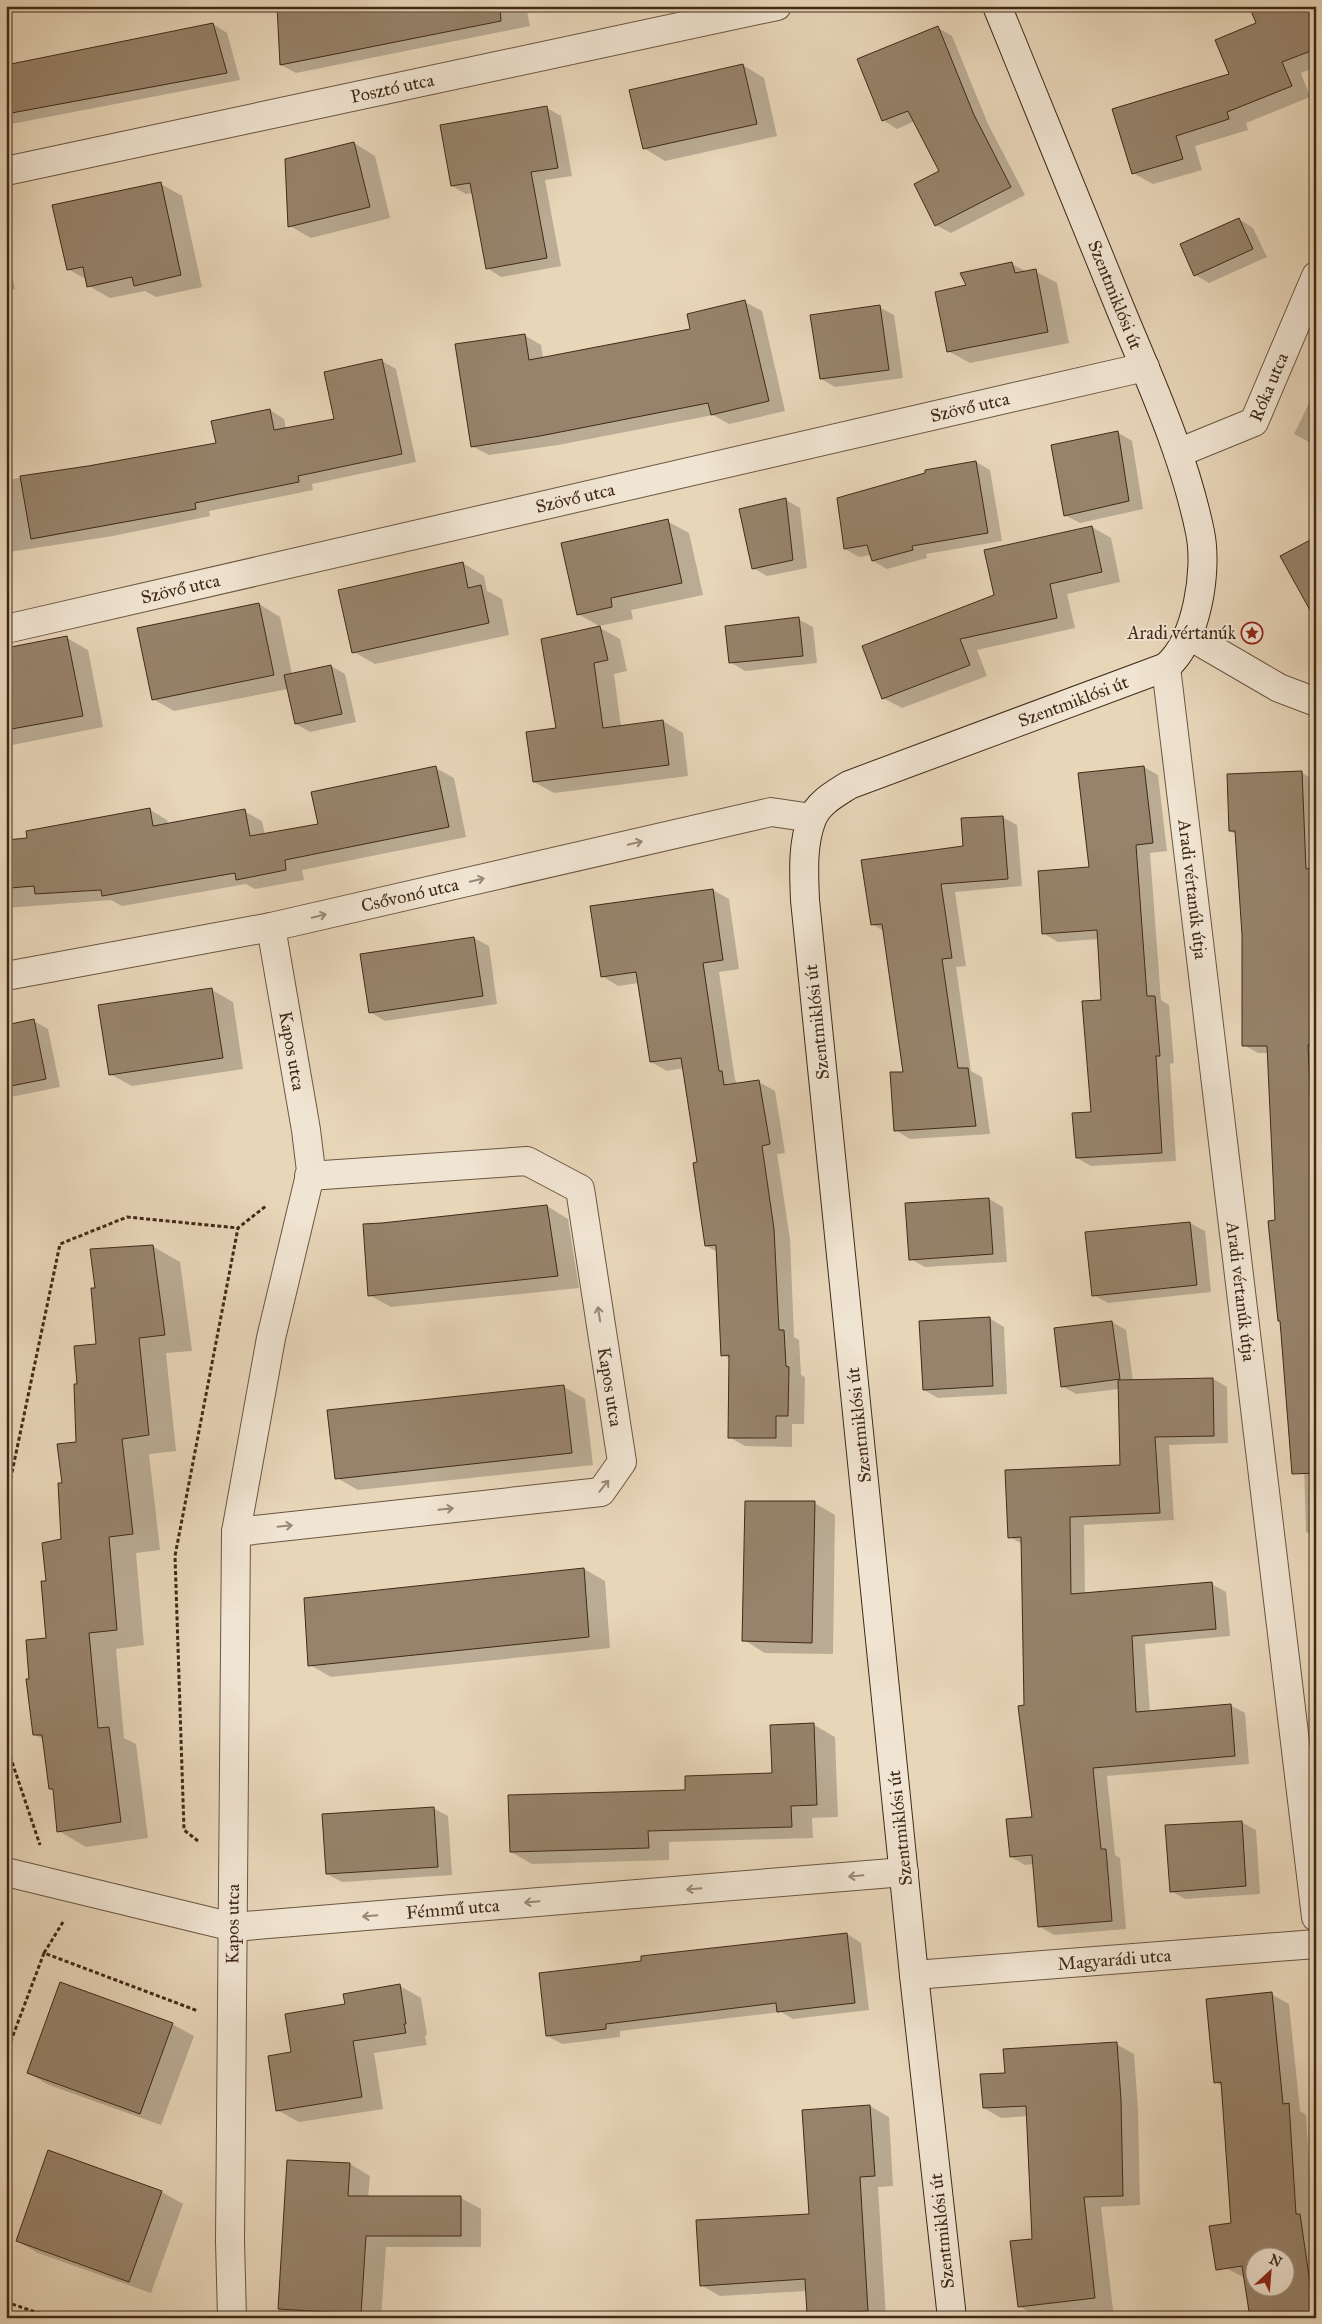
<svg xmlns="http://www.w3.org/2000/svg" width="1322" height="2324" viewBox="0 0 1322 2324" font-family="'IM FELL Great Primer',serif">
	<rect width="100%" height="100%" fill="#e8d6b9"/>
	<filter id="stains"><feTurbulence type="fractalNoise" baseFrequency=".004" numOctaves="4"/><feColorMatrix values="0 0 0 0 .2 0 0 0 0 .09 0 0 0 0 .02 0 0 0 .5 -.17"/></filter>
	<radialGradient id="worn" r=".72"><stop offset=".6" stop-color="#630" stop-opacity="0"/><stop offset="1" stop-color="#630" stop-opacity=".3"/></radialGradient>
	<g fill="#0003" fill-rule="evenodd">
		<path d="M293 6H526L530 26 296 73 281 65Z"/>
		<path d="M1316 6V67L1301 73 1310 97 1246 123 1248 130 1195 146 1202 170 1153 184 1133 173 1231 75 1258 24Z"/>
		<path d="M213 24 227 33 240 80 6 125V66Z"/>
		<path d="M938 28 952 36 988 124 1025 195 951 233 936 225 941 172 915 121 897 129 883 120Z"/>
		<path d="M743 65 764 78 777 136 665 161 644 148Z"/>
		<path d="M547 108 561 116 572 176 545 180 561 266 501 277 487 268 473 193 466 194 452 186Z"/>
		<path d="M354 143 375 156 390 218 311 238 290 226Z"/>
		<path d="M161 184 182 196 202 287 156 297 145 291 110 298 89 286 87 280 68 269Z"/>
		<path d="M1239 219 1253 228 1267 257 1209 283 1195 275Z"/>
		<path d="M6 244 15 289 6 291Z"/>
		<path d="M1012 264 1027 272 1035 271 1057 283 1069 343 970 363 948 351 968 286Z"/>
		<path d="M745 302 762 311 785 411 729 424 713 415 558 445 489 455 472 446 524 335 541 345 543 358 692 330Z"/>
		<path d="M879 307 894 315 903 378 835 387 821 379Z"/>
		<path d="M382 361 396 369 416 462 312 484 313 490 209 511 210 516 113 536 9 552 11 558 6 559V480L88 467 217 444 270 410 284 419 286 429 335 420Z"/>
		<path d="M1316 389V446L1294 434Z"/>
		<path d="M1117 432 1132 441 1143 509 1080 523 1065 515Z"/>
		<path d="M976 462 990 470 1002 541 926 554 927 558 887 569 873 561 871 555 859 557 845 549Z"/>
		<path d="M786 500 800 508 807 568 767 576 753 568Z"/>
		<path d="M667 521 689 533 703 595 631 610 633 619 599 626 578 614Z"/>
		<path d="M1092 527 1111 538 1120 582 1067 594 1075 628 977 650 987 676 902 708 883 698 996 596Z"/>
		<path d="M463 563 484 576 487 591 502 599 509 635 375 664 354 652Z"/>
		<path d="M259 604 280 617 292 674 331 666 345 674 356 722 310 732 296 724 288 689 174 711 153 699Z"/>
		<path d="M798 619 813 627 817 663 745 671 730 662Z"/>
		<path d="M600 628 620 639 627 671 614 674 621 727 663 721 683 733 688 776 554 793 534 782Z"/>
		<path d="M67 638 88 650 103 727 7 746 6 670Z"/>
		<path d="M1144 767 1158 775 1167 851 1150 853 1161 1000 1169 1005 1174 1063 1170 1064 1176 1161 1091 1166 1077 1158 1092 1113 1103 1001 1098 939 1058 942 1043 933 1091 868Z"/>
		<path d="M436 768 454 778 466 837 302 870 304 880 255 889 246 884 122 906 111 900 6 908V841L28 839 149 809 167 820 168 824 244 811 262 821 265 835 319 825Z"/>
		<path d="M1302 773 1316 781V1537L1306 1532 1303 1428 1281 1322 1279 1321 1268 1053H1258L1244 1045 1243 935 1237 835 1230 831Z"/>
		<path d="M1002 817 1017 825 1022 886 955 892 966 966 956 967 971 1071 982 1077 990 1134 910 1139 895 1130 904 1073 885 932 872 924Z"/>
		<path d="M713 890 729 899 739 969 719 972 735 1080 738 1084 759 1082 775 1091 785 1153 777 1154 790 1239 794 1337 799 1340 801 1375 805 1377 804 1424H792V1447L745 1446 729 1437 730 1359 723 1355 718 1252 706 1246 699 1163 684 1068 667 1071 651 1062 639 983 618 986 602 976Z"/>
		<path d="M474 938 489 946 497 1004 385 1021 370 1012 362 955Z"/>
		<path d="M212 990 233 1002 243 1069 132 1086 110 1074Z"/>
		<path d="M34 1021 48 1029 60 1087 6 1098V1027Z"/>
		<path d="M989 1199 1003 1207 1007 1262 925 1267 911 1259Z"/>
		<path d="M547 1206 568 1219 579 1288 391 1307 369 1295 382 1225Z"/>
		<path d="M1190 1223 1205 1231 1211 1292 1108 1303 1093 1295 1087 1233Z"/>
		<path d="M152 1246 180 1262 192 1351 166 1353 176 1451 149 1454 160 1550 136 1553 144 1645 116 1649 124 1738 136 1744 148 1838 86 1847 59 1831 54 1791 50 1789 44 1740 34 1734 30 1680 47 1639V1582L62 1540 63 1484 77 1443 78 1385 98 1345 96 1289Z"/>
		<path d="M989 1318 1004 1327 1007 1394 938 1398 924 1390Z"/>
		<path d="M1112 1322 1126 1330 1133 1381 1213 1379 1227 1387 1228 1443 1169 1445 1174 1520 1084 1525 1085 1594 1212 1584 1226 1592 1230 1636 1145 1644 1150 1712 1230 1705 1245 1713 1249 1764 1107 1776 1115 1855 1120 1858 1126 1929 1054 1935 1039 1926 1034 1864 1025 1865 1011 1857 1033 1818 1025 1706 1022 1544 1010 1537 1121 1466 1119 1389 1076 1394 1062 1386Z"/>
		<path d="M564 1387 585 1399 593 1465 358 1490 337 1478 328 1411Z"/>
		<path d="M814 1503 835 1515 833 1654 765 1653 744 1640Z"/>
		<path d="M584 1569 605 1581 610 1648 331 1677 310 1665Z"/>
		<path d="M1312 1591H1316V1610Z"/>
		<path d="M814 1725 835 1737 838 1817 812 1818 813 1838 669 1842V1860L532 1864 511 1852 687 1791 773 1774Z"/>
		<path d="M433 1808 448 1816 452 1875 342 1882 327 1874Z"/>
		<path d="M1241 1822 1256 1830 1260 1894 1185 1899 1171 1891Z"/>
		<path d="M847 1934 861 1943 869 2010 793 2019 781 2012 620 2031V2037L562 2044 547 2036 643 1962Z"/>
		<path d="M400 1986 421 1998 427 2035 425 2036 427 2045 374 2053 383 2109 299 2122 277 2110 293 2053 346 2005Z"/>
		<path d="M1271 1994 1289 2004 1300 2111 1306 2115 1313 2223 1316 2224V2318H1251L1245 2278 1226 2268 1232 2224 1222 2086 1215 2082ZM1254 2256H1284V2286H1254Z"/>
		<path d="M172 2024 194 2036 161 2125 49 2085 28 2073Z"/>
		<path d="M1116 2044 1134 2054 1138 2110 1140 2205 1101 2207 1114 2318 1037 2317 1019 2306 1033 2240 1028 2116 1001 2118 984 2108 1006 2074Z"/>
		<path d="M870 2106 889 2117 893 2186 878 2187 886 2318H808L807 2291 720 2296 701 2285 811 2215Z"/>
		<path d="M288 2161 350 2164 370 2176 368 2198H461L481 2209V2247H386L381 2318H278Z"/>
		<path d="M162 2192 183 2204 151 2293 38 2253 17 2241Z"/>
	</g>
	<g fill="#97836b" stroke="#402a17" fill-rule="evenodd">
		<path d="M277 6H500L501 21 280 65Z"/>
		<path d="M1249 6H1316V49L1282 62 1292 86 1227 112 1229 119 1176 136 1183 159 1132 174 1112 109 1229 74 1215 40 1256 23Z"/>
		<path d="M213 23 227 73 6 114V65Z"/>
		<path d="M938 26 974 115 1011 187 935 226 914 184 939 171 908 111 882 121 857 59Z"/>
		<path d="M743 64 757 124 643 149 629 90Z"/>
		<path d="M547 106 558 168 531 172 547 258 486 269 470 183 451 186 440 125Z"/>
		<path d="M354 142 370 207 288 227 285 159Z"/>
		<path d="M161 182 181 275 134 286 132 277 87 287 83 267 67 270 52 205Z"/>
		<path d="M1239 218 1253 249 1194 276 1180 244Z"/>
		<path d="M1012 262 1015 273 1036 269 1048 332 947 352 935 292 966 285 960 273Z"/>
		<path d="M745 300 769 401 711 415 708 403 540 436 471 447 455 344 525 334 529 360 690 329 687 314Z"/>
		<path d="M880 305 889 370 820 379 810 315Z"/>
		<path d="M382 359 402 454 298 476 299 482 195 503 196 509 31 539 20 476 88 466 216 443 211 421 270 409 274 430 334 419 324 372Z"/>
		<path d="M1118 431 1129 501 1064 516 1051 445Z"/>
		<path d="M976 461 988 533 912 546 913 550 872 561 867 545 844 549 837 498 925 473V470Z"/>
		<path d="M786 498 793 560 752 569 739 509Z"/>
		<path d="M668 519 682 583 611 598 612 607 577 615 561 543Z"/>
		<path d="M1092 526 1102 572 1050 584 1057 618 960 639 970 665 882 699 862 646 994 595 984 550Z"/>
		<path d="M1316 537V621L1280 556Z"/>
		<path d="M463 562 468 588 481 585 489 623 352 653 338 590Z"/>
		<path d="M259 603 274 675 152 700 137 628Z"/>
		<path d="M799 617 803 656 729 663 725 626Z"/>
		<path d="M600 626 608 660 594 663 603 728 663 720 669 765 533 782 526 732 556 728 541 639Z"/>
		<path d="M67 636 83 716 6 730V648Z"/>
		<path d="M331 665 342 714 295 724 284 675Z"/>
		<path d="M436 766 449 827 285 860 286 870 236 880 235 873 102 896 101 890 35 894 34 886 10 888 6 840 27 838 26 831 150 808 153 826 245 809 250 836 318 824 311 792Z"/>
		<path d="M1144 766 1153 843 1136 845 1147 996H1155L1160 1056H1156L1162 1153 1076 1158 1072 1113 1091 1112 1082 1001 1101 1000 1097 930 1042 934 1038 871 1089 867 1078 773Z"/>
		<path d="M1302 771 1306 869 1316 868V1045H1308L1316 1217V1473L1292 1474 1280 1321H1278L1268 1221 1275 1220 1267 1046H1242V935L1235 831H1229L1227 774Z"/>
		<path d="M1003 816 1008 879 941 884 952 958 942 959 958 1068H968L976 1126 894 1131 890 1072H903L882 924 871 925 861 860 963 846 961 818Z"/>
		<path d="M713 889 723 960 703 963 719 1071H722L724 1085 759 1080 770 1144 762 1146 774 1229 779 1330H784L786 1366 789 1367 788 1416H776V1438H728L729 1355 721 1356 716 1245 705 1246 693 1163 697 1162 681 1058 650 1062 636 972 601 977 590 906Z"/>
		<path d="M474 937 483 996 369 1013 360 954Z"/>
		<path d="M212 988 223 1058 109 1075 98 1005Z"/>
		<path d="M34 1019 46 1079 6 1087V1025Z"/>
		<path d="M989 1198 993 1254 909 1260 905 1203Z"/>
		<path d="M547 1205 558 1276 368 1296 363 1224 382 1223Z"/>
		<path d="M1190 1222 1197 1285 1092 1296 1085 1232Z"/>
		<path d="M153 1245 165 1335 139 1338 149 1435 122 1439 133 1534 109 1537 117 1630 89 1633 98 1728 109 1727 121 1822 57 1832 53 1789H49L42 1735H33L26 1679H29L26 1640 46 1638 41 1581H46L42 1543 61 1539 58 1483H62L57 1444 76 1442 74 1384H77L74 1346 96 1344 91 1288H95L90 1249Z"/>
		<path d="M990 1317 993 1386 923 1390 919 1321Z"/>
		<path d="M1112 1321 1120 1379 1061 1387 1054 1328Z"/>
		<path d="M1213 1378 1214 1436 1155 1437 1160 1513 1070 1517 1071 1594 1212 1582 1216 1629 1132 1636 1136 1712 1231 1704 1235 1756 1093 1768 1101 1849H1106L1112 1921 1038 1927 1032 1855 1010 1857 1006 1819 1032 1817 1018 1706 1024 1705 1021 1537 1008 1538 1005 1470 1120 1465 1118 1380Z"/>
		<path d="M564 1385 572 1453 335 1479 327 1410Z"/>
		<path d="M745 1501H815L812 1643 742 1641Z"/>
		<path d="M584 1568 589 1637 308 1666 304 1598Z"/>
		<path d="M814 1723 817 1805 791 1806 792 1827 648 1831 649 1848 510 1852 508 1795 685 1790V1776L772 1773 770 1725Z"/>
		<path d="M434 1807 438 1867 326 1874 322 1814Z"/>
		<path d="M1242 1821 1246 1886 1170 1892 1165 1825Z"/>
		<path d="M847 1933 855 2003 777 2012 776 2003 606 2024V2029L546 2036 539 1973 641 1961V1956Z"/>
		<path d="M60 1982 173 2023 140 2114 27 2073Z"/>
		<path d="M400 1984 406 2024H404L406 2033 353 2041 362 2097 276 2111 268 2056 291 2052 285 2014 345 2004 343 1994Z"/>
		<path d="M1272 1992 1283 2104 1289 2103 1296 2214H1300L1315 2318H1250L1242 2266 1216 2270 1209 2226 1231 2223 1221 2082 1214 2083 1206 1999ZM1254 2256H1284V2286H1254Z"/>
		<path d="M1117 2042 1121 2100 1123 2196 1084 2197 1095 2298 1018 2307 1010 2241 1032 2239 1026 2106 983 2108 980 2074 1005 2073 1003 2049Z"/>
		<path d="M870 2105 875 2176 860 2177 868 2311 807 2314 805 2279 700 2286 696 2220 809 2214 802 2110Z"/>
		<path d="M48 2150 162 2191 129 2282 16 2241Z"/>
		<path d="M287 2160 350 2163 348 2196H461V2236H366L361 2314 278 2309Z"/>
	</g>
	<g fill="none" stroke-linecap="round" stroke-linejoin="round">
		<g stroke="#6a5540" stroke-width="30">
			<g id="street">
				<path id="s1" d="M6 171 777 6"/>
				<path id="s2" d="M1178 453 1254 422 1316 276"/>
				<path id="s3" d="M6 629 1145 367"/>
				<path d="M1188 635 1279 688 1316 702"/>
				<path id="s4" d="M1166 667 1316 1917"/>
				<path id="s5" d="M6 976 271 927 771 812 812 818"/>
				<path d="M236 1532 601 1492 622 1462 580 1189 527 1161 309 1176"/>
				<path id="s6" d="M6 1872 233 1927 904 1872"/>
				<path id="s7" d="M914 1975 1316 1944"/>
				<path id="s8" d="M232 2318 230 2241 236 1532 271 1338 311 1171 306 1130 271 927"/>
			</g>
		</g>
		<g stroke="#402a17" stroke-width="30">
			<g id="secondary">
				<path id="s9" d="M952 2318 914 1975 805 900C804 874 802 844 812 819 818 803 835 794 849 785L1166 667C1197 641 1208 570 1200 532 1184 454 1150 381 1120 308 1079 207 1038 107 997 6"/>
			</g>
		</g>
		<g stroke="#402a17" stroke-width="3" stroke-dasharray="4 2.5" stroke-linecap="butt">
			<path d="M6 1537 7 1496 60 1244 127 1217 238 1228"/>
			<path d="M6 1744 40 1845"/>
			<path d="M198 1841 184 1830 175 1556 238 1228 266 1206"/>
			<path d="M44 1953 63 1922"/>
			<path d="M6 2054 44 1953 198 2011"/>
			<path d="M6 2302 53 2318"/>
		</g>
		<use href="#street" stroke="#f0e4d2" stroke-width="28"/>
		<use href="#secondary" stroke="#f0e4d2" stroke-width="28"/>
	</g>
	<defs><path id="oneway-shaft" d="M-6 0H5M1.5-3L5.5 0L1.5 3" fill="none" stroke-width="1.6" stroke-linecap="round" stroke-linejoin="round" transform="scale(1.25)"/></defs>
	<g stroke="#988774">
		<use href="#oneway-shaft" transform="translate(635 843) rotate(-13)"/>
		<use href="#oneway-shaft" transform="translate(477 880) rotate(-13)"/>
		<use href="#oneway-shaft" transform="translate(319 916) rotate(-13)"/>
		<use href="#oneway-shaft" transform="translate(599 1314) rotate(-99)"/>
		<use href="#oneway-shaft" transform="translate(604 1486) rotate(-51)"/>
		<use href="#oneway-shaft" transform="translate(446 1509) rotate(-6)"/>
		<use href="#oneway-shaft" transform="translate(285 1526) rotate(-6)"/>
		<use href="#oneway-shaft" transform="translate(856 1876) rotate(175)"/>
		<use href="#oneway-shaft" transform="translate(694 1889) rotate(175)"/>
		<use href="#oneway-shaft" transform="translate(532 1902) rotate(175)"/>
		<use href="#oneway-shaft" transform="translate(370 1916) rotate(175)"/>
	</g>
	<defs>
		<g id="sight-ring" transform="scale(1.125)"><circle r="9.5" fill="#f0e4d2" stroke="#8f2418" stroke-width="1.5"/><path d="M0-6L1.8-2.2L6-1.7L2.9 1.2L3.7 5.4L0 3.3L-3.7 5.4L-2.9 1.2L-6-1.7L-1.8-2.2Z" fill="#8f2418"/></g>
	</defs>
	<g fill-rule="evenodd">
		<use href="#sight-ring" x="1252" y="633"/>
	</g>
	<g text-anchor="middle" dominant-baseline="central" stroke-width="4" stroke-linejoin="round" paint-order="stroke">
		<g font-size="18" fill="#402a17" stroke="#f0e4d2">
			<text stroke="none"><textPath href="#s1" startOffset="395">Posztó utca</textPath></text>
			<text transform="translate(1115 295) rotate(68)">Szentmiklósi út</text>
			<text stroke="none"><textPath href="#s2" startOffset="120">Róka utca</textPath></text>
			<text stroke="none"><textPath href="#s3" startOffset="989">Szövő utca</textPath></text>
			<text stroke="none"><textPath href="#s3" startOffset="584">Szövő utca</textPath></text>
			<text stroke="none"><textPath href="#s3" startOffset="179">Szövő utca</textPath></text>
			<text stroke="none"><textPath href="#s9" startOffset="1798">Szentmiklósi út</textPath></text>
			<text stroke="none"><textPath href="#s4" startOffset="224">Aradi vértanúk útja</textPath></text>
			<text stroke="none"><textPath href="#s5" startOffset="412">Csővonó utca</textPath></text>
			<text transform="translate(817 1022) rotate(-96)">Szentmiklósi út</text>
			<text transform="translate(292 1051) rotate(80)">Kapos utca</text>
			<text stroke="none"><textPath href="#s4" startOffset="629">Aradi vértanúk útja</textPath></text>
			<text transform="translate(610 1387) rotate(81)">Kapos utca</text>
			<text transform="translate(859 1425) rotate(-96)">Szentmiklósi út</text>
			<text transform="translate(900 1828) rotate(-96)">Szentmiklósi út</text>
			<text stroke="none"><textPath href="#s6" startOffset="454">Fémmű utca</textPath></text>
			<text stroke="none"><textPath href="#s8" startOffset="394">Kapos utca</textPath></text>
			<text stroke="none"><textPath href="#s7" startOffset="201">Magyarádi utca</textPath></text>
			<text transform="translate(942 2231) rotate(-96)">Szentmiklósi út</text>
		</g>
		<g font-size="18" fill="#402a17" stroke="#f0e4d2" text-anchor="end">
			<text x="1236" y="633">Aradi vértanúk</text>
		</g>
	</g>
	<rect width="1322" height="2324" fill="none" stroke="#e8d6b9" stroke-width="25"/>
	<rect x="8" y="8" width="1307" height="2309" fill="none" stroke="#402a17" stroke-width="2.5"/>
	<rect x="12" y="12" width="1297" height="2299" fill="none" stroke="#402a17"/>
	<g transform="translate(1270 2272) rotate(26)"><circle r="24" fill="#f0e4d2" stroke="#aa9a87"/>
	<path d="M0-4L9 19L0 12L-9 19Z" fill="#8f2418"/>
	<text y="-8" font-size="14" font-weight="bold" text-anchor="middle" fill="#402a17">N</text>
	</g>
	<rect width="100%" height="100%" filter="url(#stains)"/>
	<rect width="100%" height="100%" fill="url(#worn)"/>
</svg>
